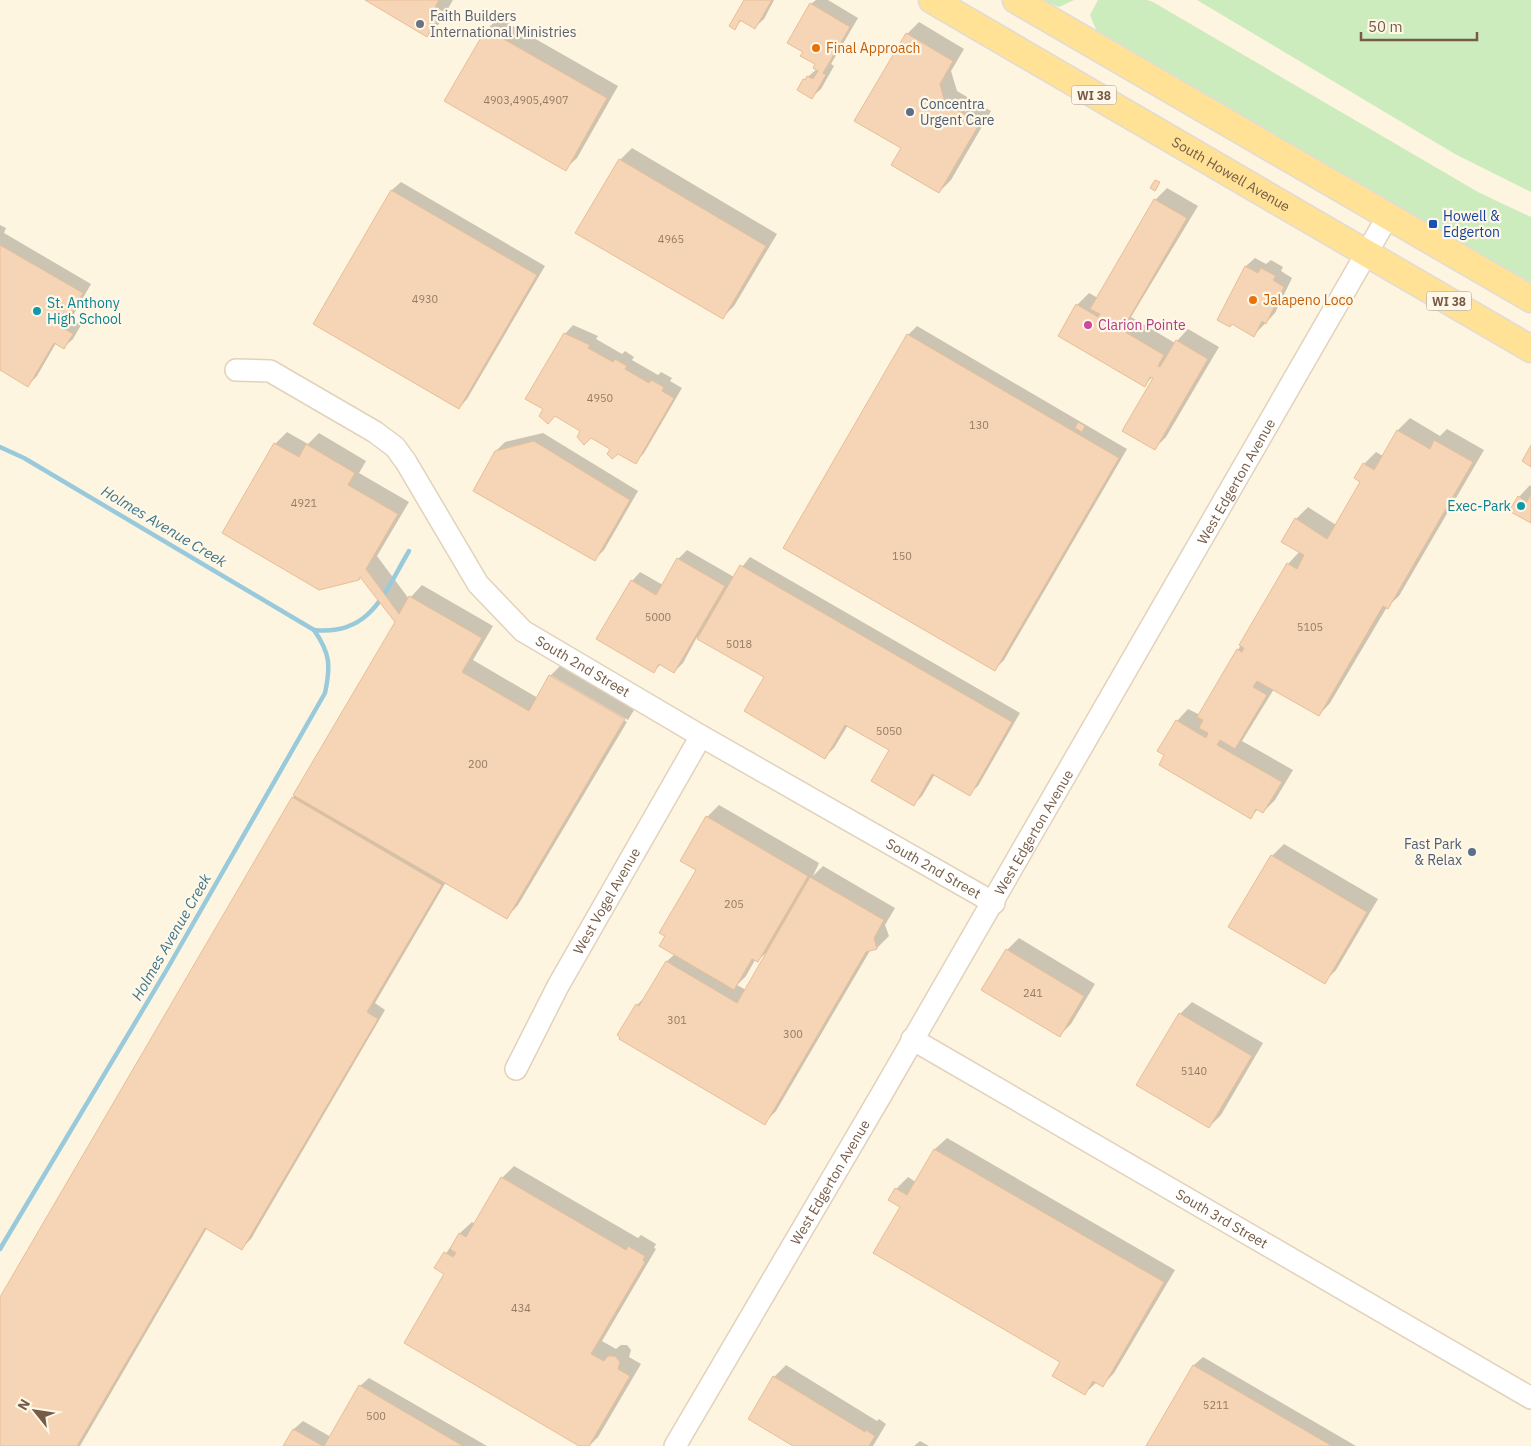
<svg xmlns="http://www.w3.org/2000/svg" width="1531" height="1446" viewBox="0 0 1531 1446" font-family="'IBM Plex Sans',sans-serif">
	<rect width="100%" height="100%" fill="#fef5e0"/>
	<g fill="#ccecbe">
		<path d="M1041 0H1074L1059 7Z"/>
		<path d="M1098 0H1147L1153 2 1478 192 1531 217V284L1097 32 1090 15Z"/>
		<path d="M1197 0H1531V192L1455 154Z"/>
	</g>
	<g fill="#0003" fill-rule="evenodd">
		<path d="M367 0H453L439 24 427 35Z"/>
		<path d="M745 0H774L764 19 755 27 742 20 734 28Z"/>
		<path d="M816 0H828L858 18 831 64 834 66 821 89 812 97 804 80 817 69 816 64 804 52 811 4Z"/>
		<path d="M499 18 618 86 577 158 565 169 446 101 487 29Z"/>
		<path d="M919 22 964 49 951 71 957 91 991 111 951 180 939 192 902 148 907 34Z"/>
		<path d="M632 148 777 234 734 306 722 318 620 160Z"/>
		<path d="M401 182 545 266 467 399 459 408 314 323 392 190Z"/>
		<path d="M1167 188 1198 206 1131 317 1175 343 1188 329 1219 347 1166 437 1154 449 1156 374 1144 385 1077 305 1089 293 1098 298 1155 200Z"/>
		<path d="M0 225 6 228 4 233 91 284 71 319 81 325 73 339 64 347 56 343 37 376 28 385 0 369Z"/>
		<path d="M1255 258 1266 264 1271 260 1283 267 1281 271 1292 278 1275 313 1254 335 1233 323 1219 320 1246 266Z"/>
		<path d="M573 325 598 336 596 339 622 354 625 351 634 357 632 360 658 375 661 372 672 378 670 381 682 388 644 453 635 462 544 409 565 334Z"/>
		<path d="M917 326 1127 449 1004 660 995 669 908 335Z"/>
		<path d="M1410 418 1440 436 1447 429 1484 450 1399 596 1387 607 1330 703 1319 715 1274 689 1242 741 1293 770 1275 800 1263 812 1258 809 1251 817 1166 754 1177 721 1188 709 1200 715 1288 564 1300 551 1283 541 1296 519 1308 507 1336 525 1362 481 1364 464 1376 452 1383 456 1398 430Z"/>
		<path d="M287 432 308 444 319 433 366 461 359 473 409 502 377 556 409 599 422 585 493 626 473 660 538 698 550 676 562 664 636 707 628 720 552 676V678L627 722 518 905 507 917 446 882 375 1003 385 1010 251 1239 242 1248 207 1228 80 1446H0V1299L396 621 361 576 224 533 275 444Z"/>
		<path d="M543 433 638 491 604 550 595 559 496 451 505 442Z"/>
		<path d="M1530 485 1531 486V522L1519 497Z"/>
		<path d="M687 550 734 577 750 557 1020 713 978 786 969 794 935 774 922 796 914 804 890 749 848 725 834 748 825 757 765 677 697 637 683 663 674 672 661 664 654 671 632 581 640 572 663 585 678 559Z"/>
		<path d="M719 805 819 863 813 876 823 866 895 908 885 925 889 936 877 948 871 949 776 1111 764 1123 637 1005 648 994 666 962 675 954 697 869 707 817ZM767 952 746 990 737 985 746 976 755 960 757 961Z"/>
		<path d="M1284 844 1378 899 1336 970 1324 982 1272 856Z"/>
		<path d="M1019 938 1095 984 1071 1024 1059 1036 1007 950Z"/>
		<path d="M1192 1002 1263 1043 1221 1115 1209 1127 1138 1085 1180 1014Z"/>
		<path d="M947 1138 1175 1270 1114 1373 1103 1385 1097 1382 1085 1393 1062 1361 901 1207 896 1189 908 1177 916 1182 935 1149Z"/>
		<path d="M514 1166 638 1238 641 1235 656 1244 654 1248 656 1249 602 1341 616 1349 621 1345H627L631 1350 629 1357 641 1364 598 1437 589 1446H582L446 1273 436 1268 460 1233 472 1222 475 1224 502 1178Z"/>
		<path d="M1203 1357 1356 1446H1147L1194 1365Z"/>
		<path d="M786 1365 877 1421 879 1419 886 1424 873 1446H796L774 1377Z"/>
		<path d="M369 1378 487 1446H284L294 1429 303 1421 331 1437 360 1386Z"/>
		<path d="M920 1441 929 1446H914Z"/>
	</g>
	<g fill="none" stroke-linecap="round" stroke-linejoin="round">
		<g stroke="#99cadb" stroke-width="4.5">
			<path d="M0 447 24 458 314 630C330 653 331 665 325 693L166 971 0 1249"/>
			<path d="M314 630C371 636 384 593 409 551"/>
		</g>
	</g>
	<g fill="#f5d5b6" stroke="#e9bd95">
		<path d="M365 0H439L435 7 443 11 427 37Z"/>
		<path d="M744 0H772L755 29 740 20 735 30 729 26Z"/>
		<path d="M810 3 850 27 823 73 826 75 812 99 797 90 803 79 805 80 807 76 813 79 818 71 813 68 815 64 800 56 803 52 787 43Z"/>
		<path d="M486 29 607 98 566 171 444 101Z"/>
		<path d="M906 33 953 61 940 84 945 103 980 123 939 193 891 165 901 148 854 121Z"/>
		<path d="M619 159 766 246 723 319 575 233Z"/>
		<path d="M1155 180 1160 182 1155 191 1150 188Z"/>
		<path d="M391 190 537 275 459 409 313 324Z"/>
		<path d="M1154 199 1187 218 1124 327 1112 320 1110 323 1164 355 1158 366 1160 367 1176 340 1208 359 1155 450 1122 431 1153 378 1150 377 1145 387 1058 336 1076 304 1098 317 1100 314 1090 309Z"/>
		<path d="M0 245 83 293 63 328 73 334 64 349 54 343 28 387 0 370Z"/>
		<path d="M1245 266 1258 273 1261 268 1276 276 1273 280 1284 287 1266 324 1262 321 1254 337 1232 324 1230 327 1217 320Z"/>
		<path d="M564 333 590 345 588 348 613 362 615 359 627 366 625 369 649 383 651 380 664 387 662 391 674 398 636 464 618 454 612 459 607 454 610 449 591 438 584 445 577 437 580 431 555 416 548 424 539 416 543 409 525 399Z"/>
		<path d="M907 334 1119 458 995 671 783 548Z"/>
		<path d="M1078 422 1085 426 1082 432 1075 428Z"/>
		<path d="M1397 430 1430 449 1434 440 1473 462 1388 609 1383 606 1319 716 1257 681 1253 687 1267 695 1235 749 1220 740 1217 745 1282 782 1263 813 1256 809 1251 819 1159 765 1164 755 1157 751 1176 720 1206 738 1208 733 1199 728 1203 720 1197 717 1237 649 1242 652 1244 648 1239 645 1287 563 1297 569 1304 555 1281 542 1295 518 1327 539 1360 482 1354 478 1363 463 1374 470Z"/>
		<path d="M534 441 630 500 595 561 473 491 495 451Z"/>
		<path d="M274 443 299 457 306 444 355 473 348 485 398 514 366 569 399 614 409 596 482 638 462 672 529 711 549 675 625 719 507 919 293 795 395 622 360 577 359 580 319 590 222 533Z"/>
		<path d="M1531 445V467L1522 461Z"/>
		<path d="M1531 494V523L1509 511 1518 496 1527 502Z"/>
		<path d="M677 558 725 586 674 673 659 664 654 673 596 639 631 580 656 595Z"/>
		<path d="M740 565 1012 722 970 796 932 774 914 806 871 781 889 750 845 725 825 759 744 711 764 677 697 639Z"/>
		<path d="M292 797 442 885 367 1012 378 1019 242 1250 205 1228 77 1446H0V1297Z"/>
		<path d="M706 816 808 876 758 962 752 959 734 990 659 946 665 936 659 933 696 870 680 861Z"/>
		<path d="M1271 855 1367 912 1325 984 1228 927Z"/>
		<path d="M810 877 884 920 874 938 877 949 866 952 765 1125 619 1039 620 1037 617 1035 636 1004 639 1006 666 961 737 1003Z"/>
		<path d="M1006 949 1084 996 1060 1037 981 990Z"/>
		<path d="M1179 1013 1252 1056 1209 1128 1136 1085Z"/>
		<path d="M934 1149 1164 1282 1103 1387 1093 1381 1085 1395 1052 1376 1060 1362 873 1253 900 1207 888 1200 895 1188 907 1195Z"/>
		<path d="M501 1177 626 1250 628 1246 645 1256 643 1260 645 1262 591 1354 604 1361 608 1356H615L620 1362 618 1369 630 1376 589 1446H579L404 1343 444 1274 434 1268 444 1252 453 1257 456 1253 450 1249 459 1233 466 1237Z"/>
		<path d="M1193 1365 1332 1446H1146Z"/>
		<path d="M773 1376 865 1432 866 1430 875 1436 869 1446H793L748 1419Z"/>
		<path d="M359 1385 463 1446H324Z"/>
		<path d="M293 1429 323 1446H283Z"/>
	</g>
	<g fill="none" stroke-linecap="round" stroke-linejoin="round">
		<g stroke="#e2d2bc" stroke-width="24">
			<g id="minor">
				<path id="s1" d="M236 370 270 371 375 432 395 447 406 462 478 584 523 631 701 736 994 903"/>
				<path id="s2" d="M912 1039 1531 1398"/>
				<path id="s3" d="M516 1069 558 986 701 736"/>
				<path id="s4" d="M675 1446C916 1038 1153 628 1388 216"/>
			</g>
		</g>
		<g stroke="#e1dbd6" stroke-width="29">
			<g id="major">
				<path id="s5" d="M932 0 1531 349"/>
				<path d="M1016 0 1531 299"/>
			</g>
		</g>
		<use href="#minor" stroke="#fff" stroke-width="21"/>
		<use href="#major" stroke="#ffe296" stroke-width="26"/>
	</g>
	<circle fill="#6b7280" stroke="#fff8e8" stroke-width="2" cx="420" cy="24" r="5"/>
	<g fill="#e8710a" stroke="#fff8e8" stroke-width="2">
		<circle cx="816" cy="48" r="5"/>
		<circle cx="1253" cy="300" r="5"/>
	</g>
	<g fill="#5c6f8a" stroke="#fff8e8" stroke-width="2">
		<circle cx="910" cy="112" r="5"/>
		<circle cx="1472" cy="852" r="5"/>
	</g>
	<rect fill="#1a4fb4" stroke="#fff8e8" stroke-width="2" x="1428" y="219" width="10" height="10" rx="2.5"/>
	<g fill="#0f9aa8" stroke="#fff8e8" stroke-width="2">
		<circle cx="37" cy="311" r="5"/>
		<circle cx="1521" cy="506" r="5"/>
	</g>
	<circle fill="#d1479c" stroke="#fff8e8" stroke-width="2" cx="1088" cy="325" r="5"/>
	<g text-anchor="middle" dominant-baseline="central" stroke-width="4.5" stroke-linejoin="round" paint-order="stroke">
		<g font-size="11" fill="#967a62">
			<text x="526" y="100">4903,4905,4907</text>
			<text x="671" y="239">4965</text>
			<text x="425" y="299">4930</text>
			<text x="600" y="398">4950</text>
			<text x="979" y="425">130</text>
			<text x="304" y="503">4921</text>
			<text x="902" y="556">150</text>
			<text x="658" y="617">5000</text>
			<text x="1310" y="627">5105</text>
			<text x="739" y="644">5018</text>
			<text x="889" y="731">5050</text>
			<text x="478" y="764">200</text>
			<text x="734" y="904">205</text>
			<text x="1033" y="993">241</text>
			<text x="677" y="1020">301</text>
			<text x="793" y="1034">300</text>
			<text x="1194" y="1071">5140</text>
			<text x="521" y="1308">434</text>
			<text x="1216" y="1405">5211</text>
			<text x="376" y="1416">500</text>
		</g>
		<g fill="#fff8e8" stroke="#9f8b77" stroke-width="1">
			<rect x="1071.5" y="85.5" width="45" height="19" rx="4"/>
			<rect x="1426.5" y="291.5" width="45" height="19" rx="4"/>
		</g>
		<g font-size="12" font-weight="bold" fill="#765c46">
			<text x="1094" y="95">WI 38</text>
			<text x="1449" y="301">WI 38</text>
		</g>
		<g font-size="14" fill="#5b616d" stroke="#fff8e8" text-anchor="start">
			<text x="430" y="16">Faith Builders<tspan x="430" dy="16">International Ministries</tspan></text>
		</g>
		<g font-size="14" fill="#c56008" stroke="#fff8e8" text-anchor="start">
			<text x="826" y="48">Final Approach</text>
			<text x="1263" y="300">Jalapeno Loco</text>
		</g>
		<g font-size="14" fill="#4e5e75" stroke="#fff8e8" text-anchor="start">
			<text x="920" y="104">Concentra<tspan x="920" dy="16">Urgent Care</tspan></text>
			<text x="1462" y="844" text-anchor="end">Fast Park<tspan x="1462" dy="16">&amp; Relax</tspan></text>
		</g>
		<g font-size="14" fill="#765c46" stroke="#fff8e8">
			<text stroke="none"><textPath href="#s5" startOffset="346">South Howell Avenue</textPath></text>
			<text stroke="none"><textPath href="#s4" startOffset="1116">West Edgerton Avenue</textPath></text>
			<text stroke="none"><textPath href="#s1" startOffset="475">South 2nd Street</textPath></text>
			<text stroke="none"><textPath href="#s4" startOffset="711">West Edgerton Avenue</textPath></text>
			<text stroke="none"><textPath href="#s1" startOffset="880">South 2nd Street</textPath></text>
			<text stroke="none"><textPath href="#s3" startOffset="191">West Vogel Avenue</textPath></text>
			<text stroke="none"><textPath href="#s4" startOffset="306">West Edgerton Avenue</textPath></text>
			<text stroke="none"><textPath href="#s2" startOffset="358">South 3rd Street</textPath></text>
		</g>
		<g font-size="14" fill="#164399" stroke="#fff8e8" text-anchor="start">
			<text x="1443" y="216">Howell &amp;<tspan x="1443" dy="16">Edgerton</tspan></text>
		</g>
		<g font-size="14" fill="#0d838f" stroke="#fff8e8" text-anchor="start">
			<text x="47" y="303">St. Anthony<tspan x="47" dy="16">High School</tspan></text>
			<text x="1511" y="506" text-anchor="end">Exec-Park</text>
		</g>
		<g font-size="14" fill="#b23c85" stroke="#fff8e8" text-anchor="start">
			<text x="1098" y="325">Clarion Pointe</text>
		</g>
		<g font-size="15" font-style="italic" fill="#3e778c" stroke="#fff8e8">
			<text transform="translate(164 526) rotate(31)">Holmes Avenue Creek</text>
			<text transform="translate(171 937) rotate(-60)">Holmes Avenue Creek</text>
		</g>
	</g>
	<g transform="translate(35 1411) rotate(300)" stroke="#fff8e8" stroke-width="4" paint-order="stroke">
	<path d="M0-4L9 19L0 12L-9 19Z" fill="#765c46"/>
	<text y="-8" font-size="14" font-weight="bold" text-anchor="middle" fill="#765c46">N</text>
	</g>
	<path d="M1361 32v8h116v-8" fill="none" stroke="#765c46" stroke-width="2.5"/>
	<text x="1368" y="32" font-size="15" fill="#765c46" stroke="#fff8e8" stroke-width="4" paint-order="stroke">50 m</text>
</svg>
